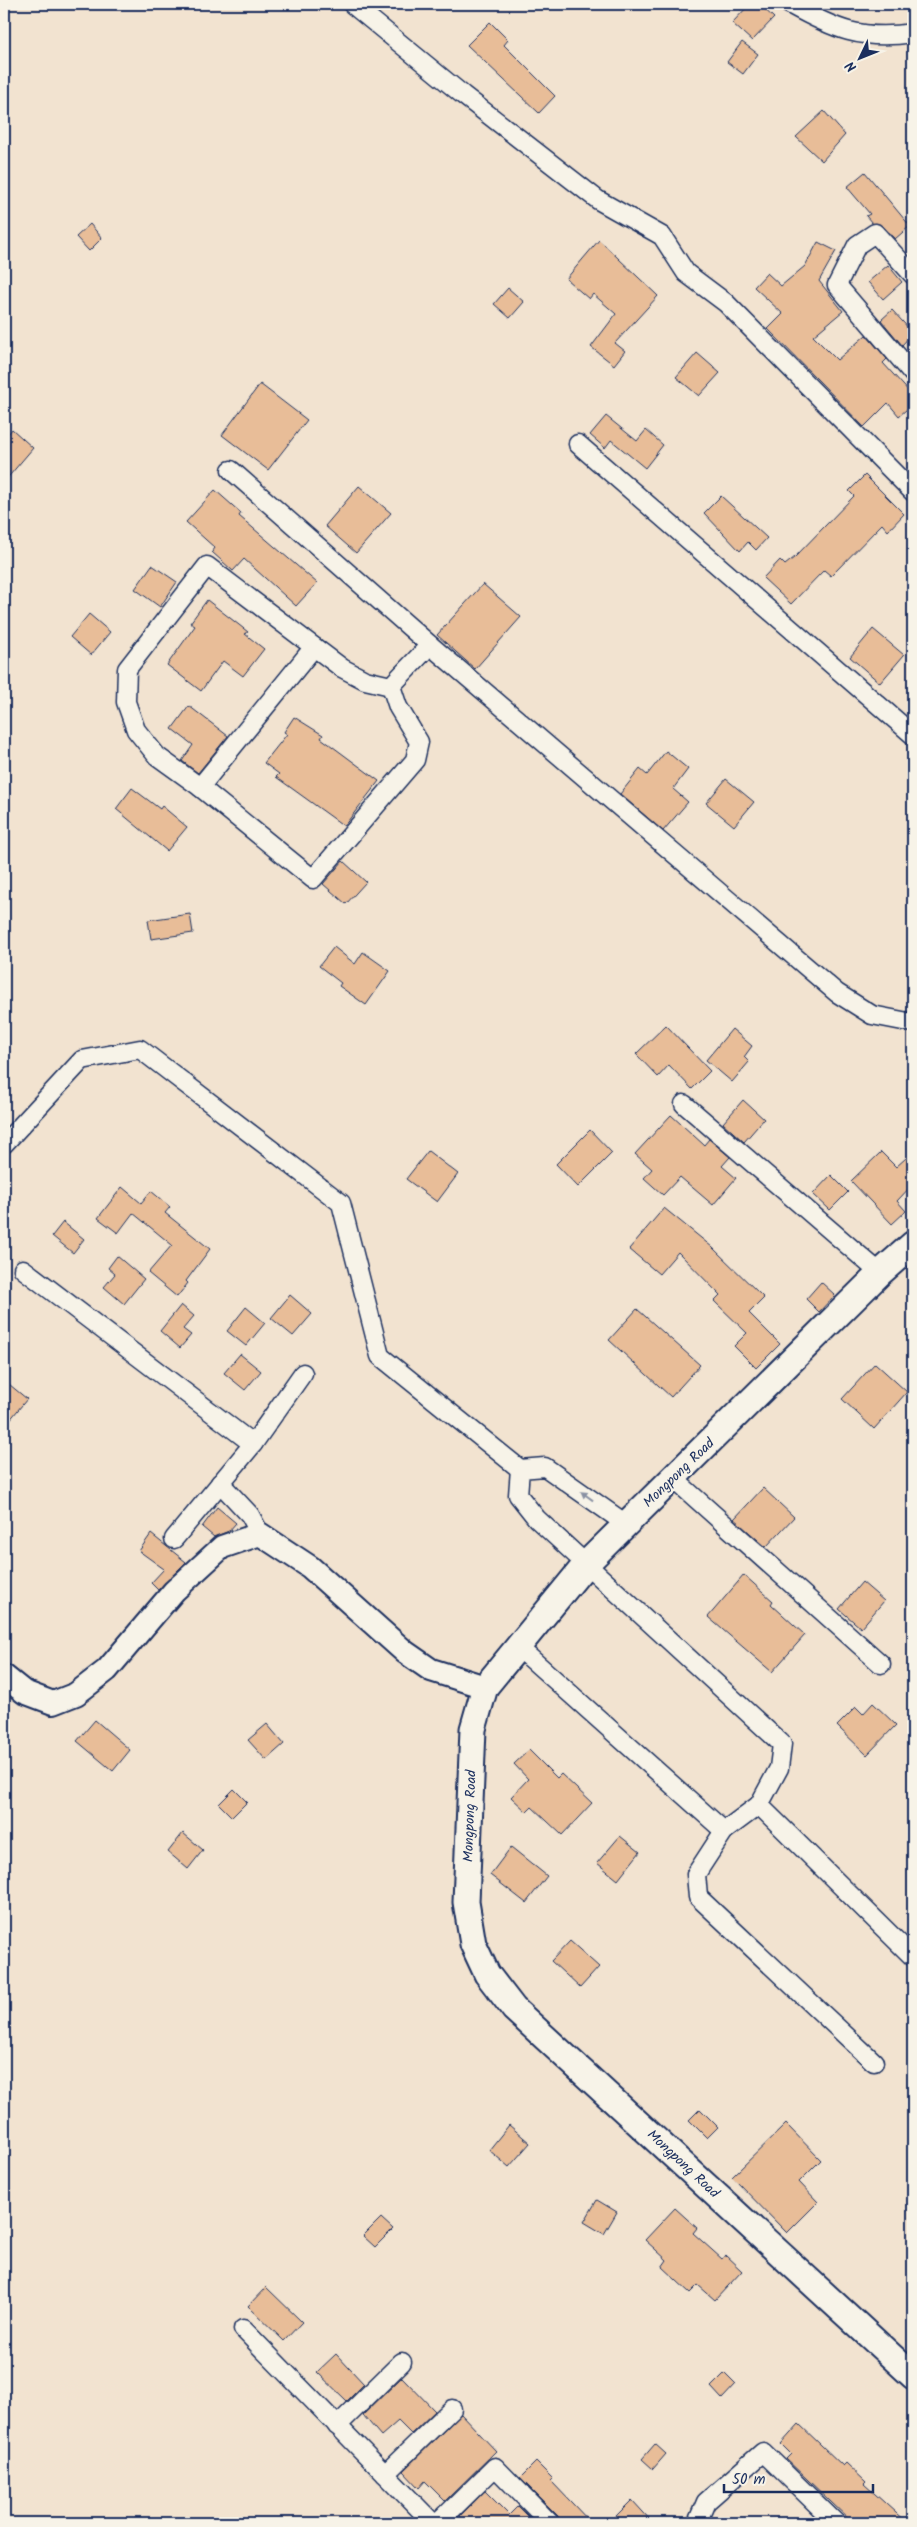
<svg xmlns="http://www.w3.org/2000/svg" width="917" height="2527" viewBox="0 0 917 2527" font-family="Kalam,sans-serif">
	<rect width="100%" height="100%" fill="#f2e3d0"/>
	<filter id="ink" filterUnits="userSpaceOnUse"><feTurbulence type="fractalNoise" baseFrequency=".02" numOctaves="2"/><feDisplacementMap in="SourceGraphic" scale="10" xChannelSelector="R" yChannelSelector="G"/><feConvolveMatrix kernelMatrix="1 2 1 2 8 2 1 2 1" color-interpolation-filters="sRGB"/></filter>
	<g filter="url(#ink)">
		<g fill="#e8bd98" stroke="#1b2f5e">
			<path d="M750 4H759L774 18 752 41 732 23Z"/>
			<path d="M490 22 508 40 504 45 555 96 539 113 467 45Z"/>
			<path d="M742 42 758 54 743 74 727 62Z"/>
			<path d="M824 111 845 135 822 161 796 137Z"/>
			<path d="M865 172 910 226 895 239 883 226 872 223 866 216 870 214 847 187Z"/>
			<path d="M90 224 102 238 89 251 76 237Z"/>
			<path d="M599 240 658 296 615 343 625 351 614 365 591 347 616 314 593 294 589 299 566 279Z"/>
			<path d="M818 242 836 251 819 281 843 311 813 336 837 360 866 335 887 359 883 363 913 396V404L899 416 888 403 864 427 768 329 783 314 754 287 767 273 781 286 805 266Z"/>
			<path d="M888 265 902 282 883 299 868 282Z"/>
			<path d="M508 288 524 302 510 318 494 304Z"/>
			<path d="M892 310 913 333 902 345 881 320Z"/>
			<path d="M697 353 720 373 699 396 676 377Z"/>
			<path d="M260 384 307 420 268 470 222 435Z"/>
			<path d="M606 416 637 441 646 430 663 445 645 468 611 440 605 448 590 435Z"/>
			<path d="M12 429 33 448 4 482V439Z"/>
			<path d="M865 475 904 514 888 531 882 524 831 576 824 570 791 604 763 578 780 560 785 565 795 557 854 496 849 491Z"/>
			<path d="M359 486 391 513 356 553 325 526Z"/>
			<path d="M215 490 241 513 239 516 317 583 296 606 244 559 233 571 212 552 215 548 186 522Z"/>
			<path d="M721 496 767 538 756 550 748 542 740 551 704 513Z"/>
			<path d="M152 565 177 582 160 607 135 589Z"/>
			<path d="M483 584 521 617 475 669 437 635Z"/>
			<path d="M207 600 248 632 245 634 264 649 243 676 223 661 201 691 167 665 195 626 190 623Z"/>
			<path d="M89 614 110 632 91 655 70 637Z"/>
			<path d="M873 629 904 655 880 683 850 657Z"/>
			<path d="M189 706 228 736 198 773 182 761 193 745 172 729Z"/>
			<path d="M294 717 323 735 321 738 379 781 344 826 276 777 279 774 264 763 287 734 284 732Z"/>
			<path d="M666 751 688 769 673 789 688 802 663 831 620 794 640 769 647 775Z"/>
			<path d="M726 779 754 802 734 826 706 803Z"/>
			<path d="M132 788 160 809 162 806 187 827 167 851 116 809Z"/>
			<path d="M343 861 366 882 346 904 323 884Z"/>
			<path d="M190 914 193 933 151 939 148 920Z"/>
			<path d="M334 947 355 964 363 952 390 971 366 1005 339 986 341 983 319 966Z"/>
			<path d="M666 1025 710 1071 692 1089 669 1065 658 1077 636 1054Z"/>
			<path d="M732 1029 752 1046 744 1057 749 1062 732 1082 706 1060Z"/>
			<path d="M743 1100 764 1119 744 1142 723 1123Z"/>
			<path d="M671 1115 704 1145 709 1139 730 1157 722 1166 736 1178 713 1205 680 1177 663 1195 644 1178 652 1169 635 1154Z"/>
			<path d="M590 1130 612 1153 578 1187 556 1164Z"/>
			<path d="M428 1151 458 1174 437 1202 406 1179Z"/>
			<path d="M881 1152 896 1167 906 1158 913 1165V1184L897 1201 906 1211 892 1224 851 1181Z"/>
			<path d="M831 1175 848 1192 830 1210 813 1194Z"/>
			<path d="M122 1187 141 1203 151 1191 170 1207 165 1213 210 1249 186 1281 188 1283 177 1297 148 1273 172 1245 133 1213 118 1233 98 1218Z"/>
			<path d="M664 1208 712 1247 764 1298 749 1313 780 1344 756 1368 734 1346 747 1333 714 1301 720 1295 678 1252 659 1274 629 1249Z"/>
			<path d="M63 1222 84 1239 73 1253 52 1236Z"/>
			<path d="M117 1256 144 1279 124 1304 104 1287 115 1274 108 1268Z"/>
			<path d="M821 1282 835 1295 819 1312 806 1299Z"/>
			<path d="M290 1295 312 1314 293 1336 271 1318Z"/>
			<path d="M181 1305 194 1316 183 1329 191 1335 180 1348 160 1331Z"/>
			<path d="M246 1307 265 1323 246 1346 227 1331Z"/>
			<path d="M637 1309 700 1365 671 1397 609 1340Z"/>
			<path d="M240 1354 261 1371 245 1390 224 1373Z"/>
			<path d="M875 1363 907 1392 874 1429 842 1399Z"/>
			<path d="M4 1380 27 1399 4 1427Z"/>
			<path d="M763 1488 794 1517 766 1547 734 1519Z"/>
			<path d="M217 1507 236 1523 229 1531 214 1537 202 1527Z"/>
			<path d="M151 1534 186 1562 158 1590 151 1583 164 1569 139 1551Z"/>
			<path d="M744 1575 773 1601 771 1604 805 1635 772 1672 708 1617Z"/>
			<path d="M862 1582 884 1601 861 1628 839 1609Z"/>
			<path d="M873 1703 896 1725 867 1755 837 1726 856 1707 863 1714Z"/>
			<path d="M95 1720 130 1750 113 1771 77 1741Z"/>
			<path d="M267 1724 284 1744 266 1760 248 1740Z"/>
			<path d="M529 1750 557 1778 561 1774 592 1803 562 1835 532 1807 527 1812 511 1797 528 1779 514 1764Z"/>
			<path d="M234 1789 247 1802 232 1817 219 1804Z"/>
			<path d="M183 1833 203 1850 188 1869 168 1852Z"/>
			<path d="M620 1836 640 1852 618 1880 597 1863Z"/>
			<path d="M511 1847 547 1876 526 1903 490 1875Z"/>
			<path d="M570 1941 599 1967 580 1988 551 1961Z"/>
			<path d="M700 2109 718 2127 707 2138 689 2120Z"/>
			<path d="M786 2124 821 2160 799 2182 818 2202 787 2233 732 2177Z"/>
			<path d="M509 2125 530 2143 509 2167 489 2150Z"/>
			<path d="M597 2200 617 2212 604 2234 584 2222Z"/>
			<path d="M675 2208 697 2228 693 2233 722 2259 725 2255 742 2271 715 2300 698 2285 690 2293 662 2267 667 2260 645 2240Z"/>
			<path d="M381 2218 393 2229 375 2247 363 2236Z"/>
			<path d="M266 2287 302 2322 284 2341 248 2306Z"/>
			<path d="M336 2354 364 2384 347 2401 317 2372Z"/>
			<path d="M725 2373 736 2384 722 2399 711 2387Z"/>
			<path d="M402 2377 435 2411 411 2434 398 2421 381 2436 363 2415Z"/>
			<path d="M461 2414 496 2451 445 2501 425 2481 419 2488 403 2471Z"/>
			<path d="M799 2424 843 2466 846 2463 866 2482 864 2484 907 2523H853L786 2459 791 2454 781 2444Z"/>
			<path d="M655 2444 666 2454 653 2469 642 2459Z"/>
			<path d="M536 2462 553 2479 551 2481 591 2523H560L558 2516 520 2478Z"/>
			<path d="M485 2491 509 2515 518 2506 535 2523H467L460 2516Z"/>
			<path d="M632 2500 653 2523H609Z"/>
		</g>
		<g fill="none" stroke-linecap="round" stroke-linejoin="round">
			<g stroke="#1b2f5e" stroke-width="21">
				<g id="minor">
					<path d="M352 4 463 95 598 200 662 236 686 273 726 303 913 492"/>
					<path d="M789 4C834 29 861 41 913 33"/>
					<path d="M913 275 875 233 857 245 837 285 913 374"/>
					<path d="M578 444 913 735"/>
					<path d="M231 470 430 645 837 993 872 1015 913 1023"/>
					<path d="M391 686 398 707 419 742 415 760 313 879 200 787 157 756 136 730 126 702 127 669 207 566 342 668 365 680 391 686 430 645"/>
					<path d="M200 787 314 647"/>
					<path d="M684 1104 880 1273"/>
					<path d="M4 1144 82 1060 140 1049 341 1203 380 1356 520 1469"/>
					<path d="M23 1269 253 1444"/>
					<path d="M674 1479 881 1664"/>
					<path d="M220 1483 250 1515 260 1534"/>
					<path d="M626 1524 545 1467 520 1469 518 1495 537 1519 782 1744 779 1768 759 1805 913 1957"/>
					<path d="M174 1539 253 1444 303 1373"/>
					<path d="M518 1647 724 1831 759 1805"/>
					<path d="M724 1831 696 1874 698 1897 874 2062"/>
					<path d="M243 2329 433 2523"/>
					<path d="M337 2426 402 2362"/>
					<path d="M385 2474 452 2409"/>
					<path d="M438 2523 495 2467 550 2523"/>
					<path d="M697 2523 706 2502 763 2452 836 2523"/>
				</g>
			</g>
			<g stroke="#1b2f5e" stroke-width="26">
				<path id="tertiary" d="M4 1676 24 1692 53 1703 76 1694 107 1670 174 1591 222 1547 260 1534 310 1567 405 1652 431 1670 485 1687"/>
			</g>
			<g stroke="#1b2f5e" stroke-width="29">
				<path id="secondary" d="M913 1244 880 1273 586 1564 485 1687 473 1729 466 1902 473 1944 487 1974 514 2009 913 2376"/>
			</g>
			<use href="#minor" stroke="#f7f3e8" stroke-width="18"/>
			<use href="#tertiary" stroke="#f7f3e8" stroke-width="22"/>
			<use href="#secondary" stroke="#f7f3e8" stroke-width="25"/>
		</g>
		<defs><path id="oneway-solid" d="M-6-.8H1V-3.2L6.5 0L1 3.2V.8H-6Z" transform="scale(1.25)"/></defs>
		<use fill="#8991a3" href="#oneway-solid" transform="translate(587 1496) rotate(-144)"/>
	</g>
	<g text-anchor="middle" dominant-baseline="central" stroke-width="5" stroke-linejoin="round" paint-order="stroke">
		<g font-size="14" fill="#1b2f5e" stroke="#f7f3e8">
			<text transform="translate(679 1473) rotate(-44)">Mongpong Road</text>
			<text transform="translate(470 1816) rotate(-88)">Mongpong Road</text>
			<text transform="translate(683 2164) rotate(43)">Mongpong Road</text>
		</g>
	</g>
	<rect width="917" height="2527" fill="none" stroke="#f7f3e8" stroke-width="20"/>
	<rect x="10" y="10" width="897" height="2507" fill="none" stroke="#1b2f5e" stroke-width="2" filter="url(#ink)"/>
	<g transform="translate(860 58) rotate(227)" stroke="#f7f3e8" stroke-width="4" paint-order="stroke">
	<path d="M0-4L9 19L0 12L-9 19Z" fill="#1b2f5e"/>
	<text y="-8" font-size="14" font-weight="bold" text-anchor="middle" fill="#1b2f5e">N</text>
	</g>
	<path d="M724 2484v8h149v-8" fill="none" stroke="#1b2f5e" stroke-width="2.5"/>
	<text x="732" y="2484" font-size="15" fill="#1b2f5e" stroke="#f7f3e8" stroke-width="4" paint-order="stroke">50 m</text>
</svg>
